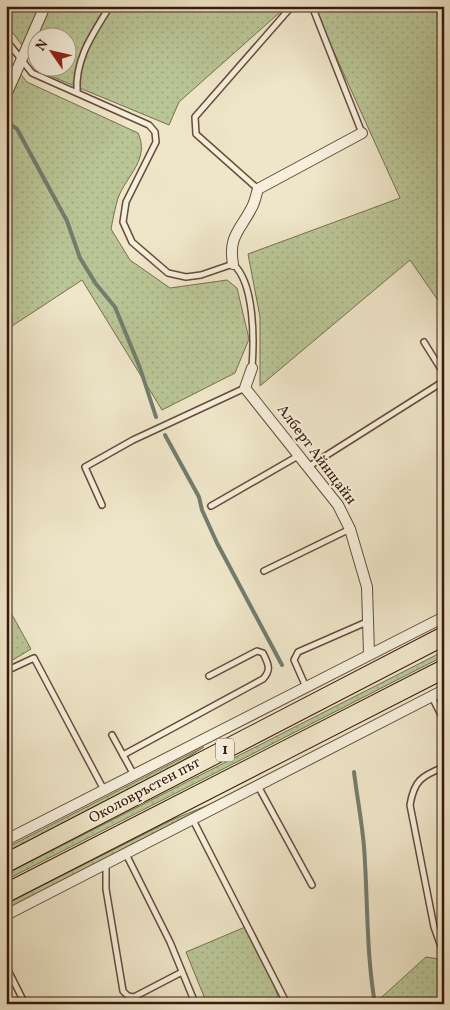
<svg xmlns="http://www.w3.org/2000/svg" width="450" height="1010" viewBox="0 0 450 1010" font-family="Vollkorn,serif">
	<defs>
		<pattern id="green-dots" width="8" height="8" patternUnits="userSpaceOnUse" patternTransform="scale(1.25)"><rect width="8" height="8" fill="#b9c596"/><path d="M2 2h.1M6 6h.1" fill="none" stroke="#a0a880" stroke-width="1.8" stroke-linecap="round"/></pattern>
	</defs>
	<rect width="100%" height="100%" fill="#efe6c9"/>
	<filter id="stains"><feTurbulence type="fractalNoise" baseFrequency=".004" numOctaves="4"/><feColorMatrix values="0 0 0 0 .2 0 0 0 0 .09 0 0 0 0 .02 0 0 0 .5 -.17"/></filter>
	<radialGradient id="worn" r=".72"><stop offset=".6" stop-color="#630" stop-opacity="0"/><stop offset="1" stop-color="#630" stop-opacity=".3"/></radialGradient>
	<g fill="url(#green-dots)" stroke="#786e50">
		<path d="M6 6H287L179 102 169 125 41 72 39 68H68V38H38L37 66 13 33 6 31Z"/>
		<path d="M313 6H434L444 32V309L410 260 260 386V317L248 254 400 198Z"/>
		<path d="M6 56 27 82 138 133C150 159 127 175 118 198 115 208 113 219 111 229L130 260 170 288 227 280 237 288 249 339 235 373 162 410 82 280 6 330Z"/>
		<path d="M6 604 31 649 6 664Z"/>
		<path d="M444 651V656L6 880V874Z"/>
		<path d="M204 747 155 778 6 854V848Z"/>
		<path d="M230 796 6 910V904L174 819Z"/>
		<path d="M250 925 281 1004H207L186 952Z"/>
		<path d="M426 957 439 959 444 968V1004H374Z"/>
	</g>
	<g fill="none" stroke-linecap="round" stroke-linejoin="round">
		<g stroke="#737d6e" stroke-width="4">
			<path d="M6 121 17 129 67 221 80 258 96 284 115 307 140 368 156 417"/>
			<path d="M165 435 199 497 202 510 217 543 282 665"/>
			<path d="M354 772C357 797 362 822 364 847 368 900 366 952 375 1004"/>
		</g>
		<g stroke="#664c3a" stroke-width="8">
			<g id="lane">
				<path d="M312 6 362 133"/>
				<path d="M6 40 32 73 149 125 155 132 156 142 126 202 123 222 132 242 168 273 186 277 201 275 233 264C255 283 254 341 252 368"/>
				<path d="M77 92C75 58 93 34 110 6"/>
				<path d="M258 189 196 134 195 117 292 6"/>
				<path d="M424 342 444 374"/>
				<path d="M308 467 444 381"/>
				<path d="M102 505 85 467 133 440 245 388"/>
				<path d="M211 506 298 456"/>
				<path d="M264 571 350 529"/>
				<path d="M6 671 34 658 104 790"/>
				<path d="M306 687 294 660 298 652 369 621"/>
				<path d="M432 697 444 721"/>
				<path d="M112 735 134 775"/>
				<path d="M123 755 263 679C272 669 268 664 263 653L257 651 209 676"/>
				<path d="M444 767C421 776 414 781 410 805L434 927 444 955"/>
				<path d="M258 786 312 885"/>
				<path d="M193 820 287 1004"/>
				<path d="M126 854 170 942 195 1003"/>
				<path d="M106 864V889L123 991 128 996 134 997 182 972"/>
				<path d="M6 966 25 1004"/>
			</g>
		</g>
		<g stroke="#664c3a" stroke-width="12">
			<g id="street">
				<path d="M6 95 45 6"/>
				<path d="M233 264C228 237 240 230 251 209 255 203 256 195 258 189L362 133"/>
				<path d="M252 368 245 388 338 505 350 529 367 587 369 654"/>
				<path d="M6 840 444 617"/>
				<path d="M6 915 444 690"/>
			</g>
		</g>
		<g stroke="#38180b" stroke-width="20">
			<g id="highway">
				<path d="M6 863 444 636"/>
				<path d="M6 893 444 669"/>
			</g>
		</g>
		<use href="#lane" stroke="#f5efdc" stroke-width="5"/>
		<use href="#street" stroke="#f5efdc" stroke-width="10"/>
		<use href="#highway" stroke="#efe6c9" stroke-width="18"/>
	</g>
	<g text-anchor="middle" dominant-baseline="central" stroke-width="4" stroke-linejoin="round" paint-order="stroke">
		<rect fill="#f5efdc" stroke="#71584a" stroke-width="1" x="216" y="738.5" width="18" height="23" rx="4"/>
		<g font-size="14" font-weight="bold" fill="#38180b">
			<text x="225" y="750">1</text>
		</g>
		<g font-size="15" fill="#38180b" stroke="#f5efdc">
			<text transform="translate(316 455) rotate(53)">Алберт Айнщайн</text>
			<text transform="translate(145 791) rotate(-28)">Околовръстен път</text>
		</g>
	</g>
	<rect width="450" height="1010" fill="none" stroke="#efe6c9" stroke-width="25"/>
	<rect x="8" y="8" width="435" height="995" fill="none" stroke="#38180b" stroke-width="2.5"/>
	<rect x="12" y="12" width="425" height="985" fill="none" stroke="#38180b"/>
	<g transform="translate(52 52) rotate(304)"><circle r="24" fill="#f5efdc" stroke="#a99988"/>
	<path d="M0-4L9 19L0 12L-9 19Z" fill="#8f2418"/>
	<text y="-8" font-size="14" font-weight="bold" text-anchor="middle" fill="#38180b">N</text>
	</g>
	<rect width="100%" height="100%" filter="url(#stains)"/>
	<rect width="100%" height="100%" fill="url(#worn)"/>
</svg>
